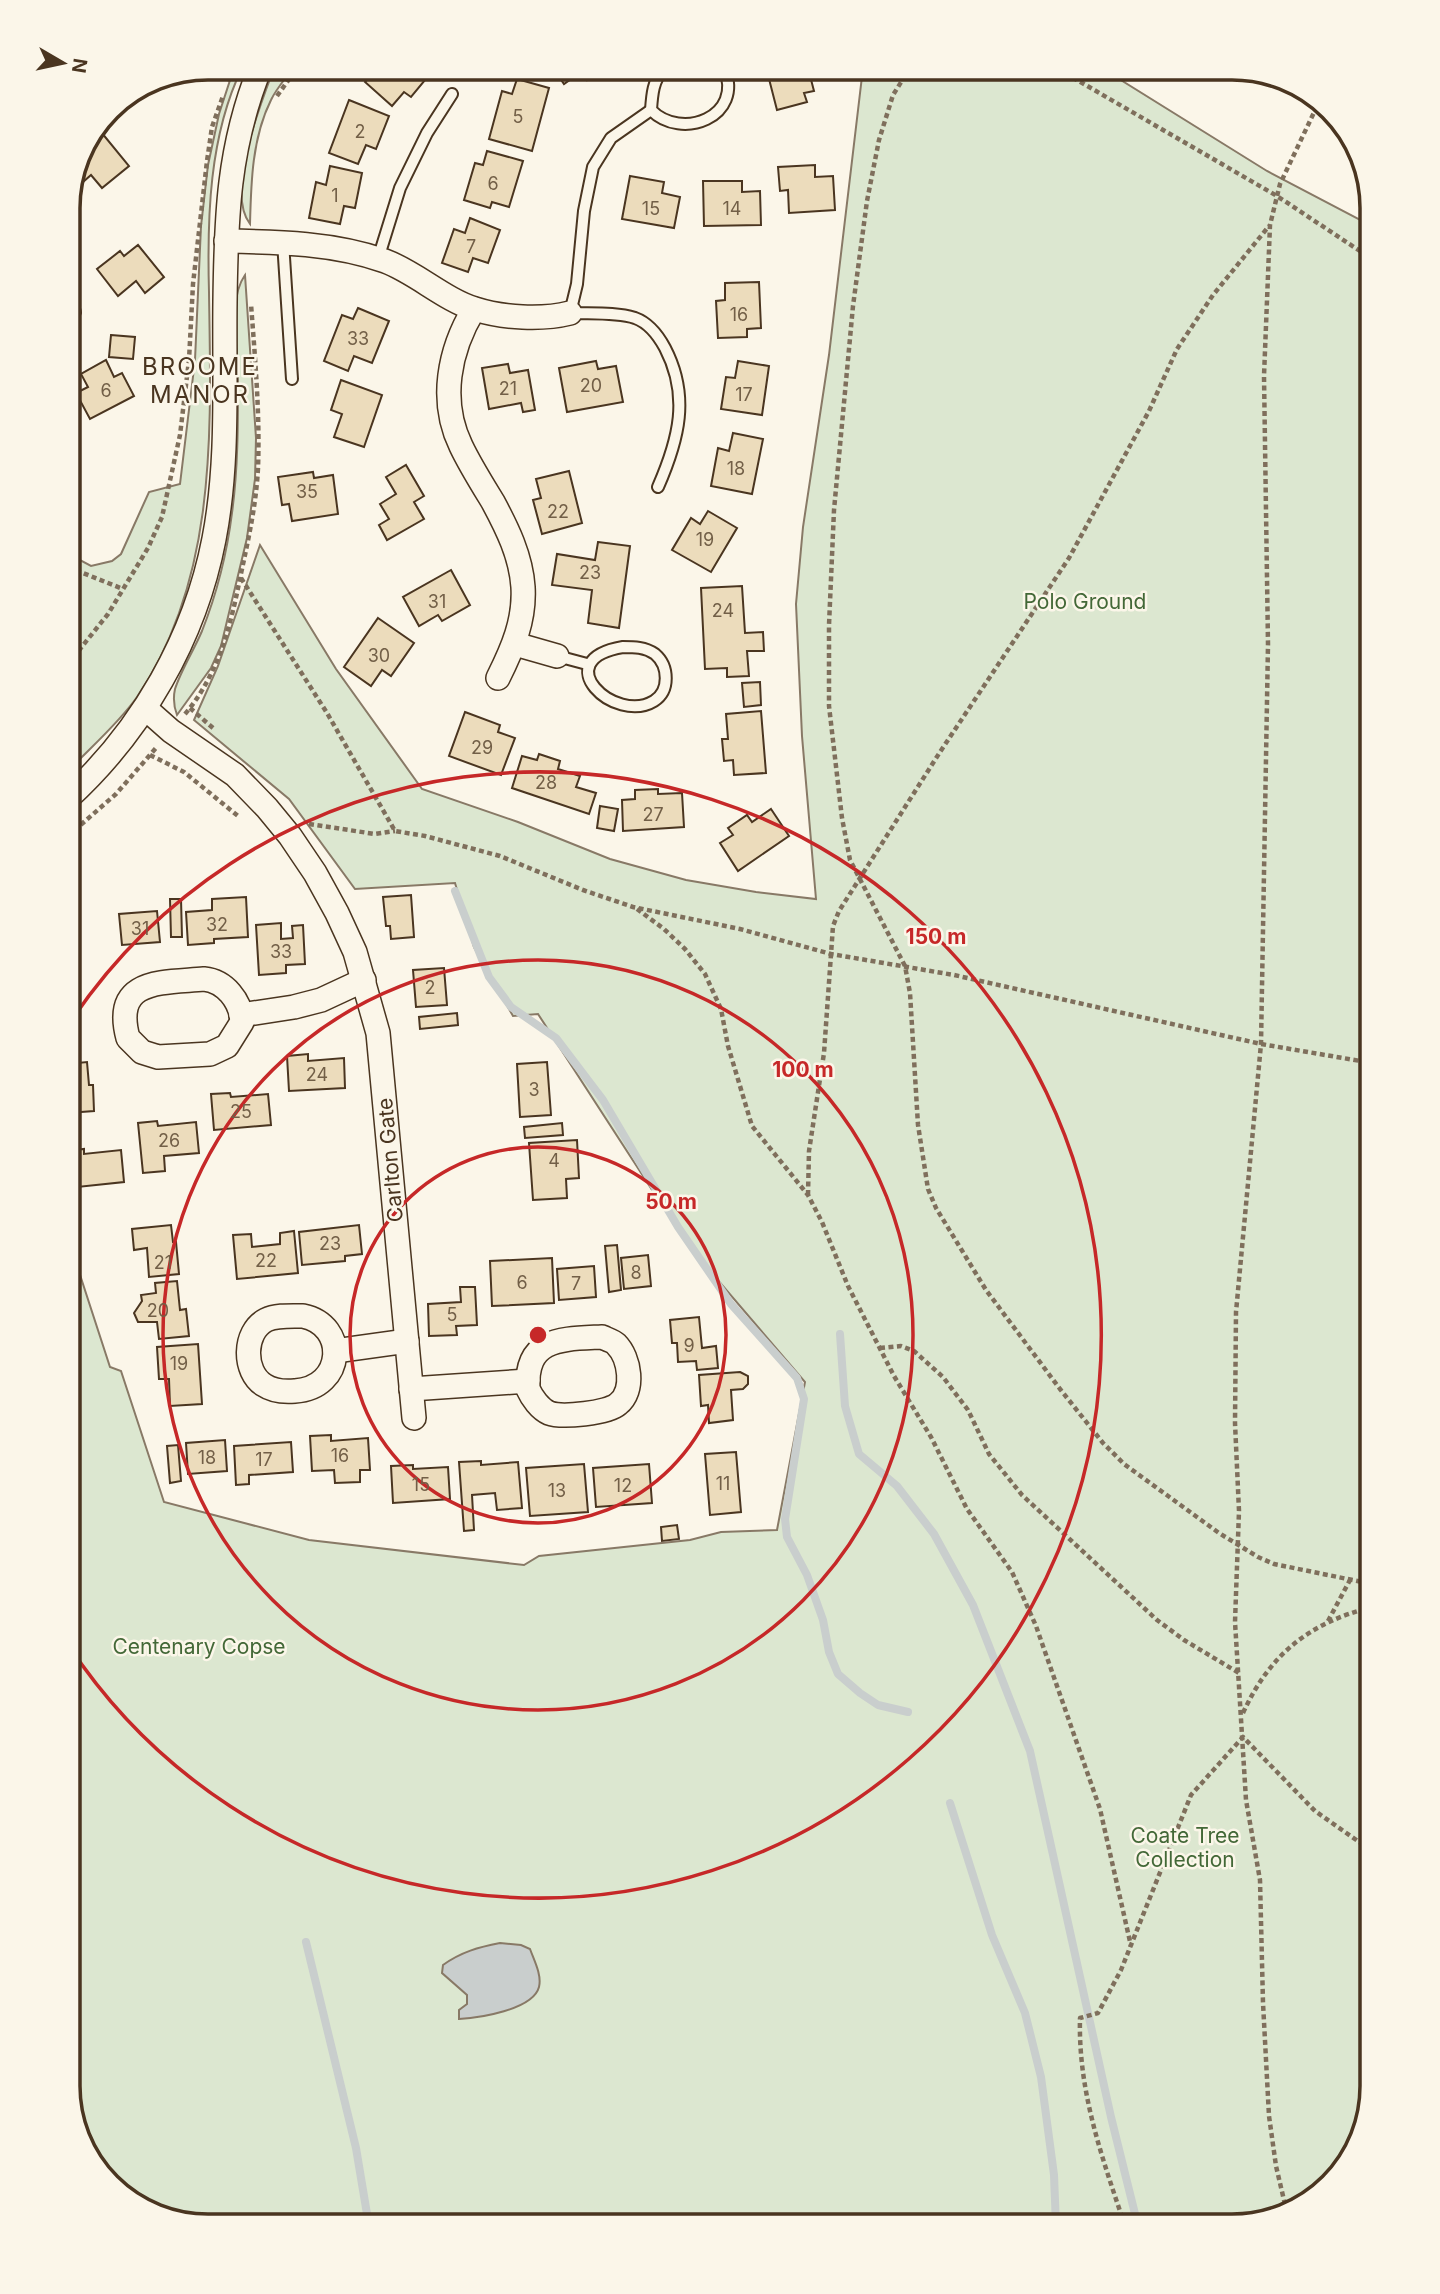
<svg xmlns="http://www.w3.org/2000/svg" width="1440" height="2294" viewBox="0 0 1440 2294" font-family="Inter,sans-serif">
	<rect width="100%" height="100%" fill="#fbf6e9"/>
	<g fill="#dce7d0" stroke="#887966" stroke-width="2">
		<path d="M234 68H242C209 136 207 218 209 292 211 429 218 578 137 697 120 722 89 749 68 771V547L76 558 91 566 112 561 121 554 149 492 180 484 195 360 201 226 208 165 219 114Z"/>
		<path d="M274 68H293C286 78 276 89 271 100 252 138 251 183 250 224 225 192 261 103 274 68Z"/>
		<path d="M863 68 1103 69 1267 171 1372 226V2086L1353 2156 1294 2211 1232 2226 200 2225 131 2202 83 2148 68 2086V1238L110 1367 121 1371 164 1502 309 1540 524 1565 539 1556 690 1540 721 1532 777 1530 805 1382 710 1271 656 1196 538 1014 513 1016 474 947 455 883 355 889 289 799 194 720 218 666 260 545 336 669 422 789 518 822 610 859 686 880 756 892 816 899 802 736 796 604 803 527 829 355Z"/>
		<path d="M245 275 256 438 255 479 247 538 221 646 211 668 177 715C174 707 173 698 175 689 181 670 194 650 202 631 217 593 227 553 232 513 238 469 238 424 238 380 238 350 227 300 245 275Z"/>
	</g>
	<path fill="#c9cecd" stroke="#887966" stroke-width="2" d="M500 1943 521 1945 530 1949C534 1960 542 1975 539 1987 533 2010 478 2018 459 2019V2010L467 2004V1995L442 1973 443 1965C461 1952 479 1947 500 1943Z"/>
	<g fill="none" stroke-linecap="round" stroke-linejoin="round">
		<g stroke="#c9cecd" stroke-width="8">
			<path d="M455 891 489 977 511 1007 556 1038 603 1100 678 1227 731 1304 797 1378 804 1399 785 1519 787 1537 807 1575 823 1620 829 1652 838 1674 860 1693 878 1705 908 1712"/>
			<path d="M840 1334 845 1406 859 1454 897 1486 934 1534 973 1605 1030 1751 1111 2117 1138 2226"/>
			<path d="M950 1803 992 1935 1025 2013 1041 2077 1054 2175 1056 2226"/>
			<path d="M306 1942 356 2148 369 2226"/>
		</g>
	</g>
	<g fill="#ecdcbc" stroke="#4a3520" stroke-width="2">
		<path d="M377 68H435L411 97 404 92 392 106 365 82Z"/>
		<path d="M553 68H604L587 80 581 72 564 84Z"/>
		<path d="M771 68H808L814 91 804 93 807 102 777 110 768 75 772 74Z"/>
		<path d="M517 79 549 88 532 151 489 139 502 91 512 94Z"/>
		<path d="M349 100 389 116 376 149 366 145 358 164 329 153Z"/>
		<path d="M97 127 129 166 102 188 91 175 83 182 75 172 79 154Z"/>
		<path d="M487 151 523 161 509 207 492 202 490 208 464 200 475 163 483 165Z"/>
		<path d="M815 165V177L833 176 835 210 789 213 788 190 780 191 778 167Z"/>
		<path d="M330 166 362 173 355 208 344 206 340 224 309 218 316 182 326 185Z"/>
		<path d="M630 176 664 182 662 193 680 197 674 228 622 219Z"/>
		<path d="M703 181H742V192L760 191 761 225 704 226Z"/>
		<path d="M470 218 500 230 488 263 473 258 468 272 442 263 454 229 465 233Z"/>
		<path d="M138 245 164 277 145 293 136 281 118 296 97 269 120 251 124 256Z"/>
		<path d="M759 282 761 328 747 329V337L718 338 716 301 725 300V283Z"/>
		<path d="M358 308 389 321 372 363 354 356 348 371 324 361 342 315 353 319Z"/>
		<path d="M111 335 135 337 133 359 109 357Z"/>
		<path d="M106 360 114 377 122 373 134 396 90 419 76 393 88 387 81 374Z"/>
		<path d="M596 361 598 369 616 366 623 402 567 412 559 368Z"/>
		<path d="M738 361 769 366 762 415 721 409 726 377 735 378Z"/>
		<path d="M508 364 510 373 528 370 535 410 523 412 521 403 489 409 482 368Z"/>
		<path d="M341 380 382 395 364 447 334 437 342 414 331 410Z"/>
		<path d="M733 433 763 439 752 494 711 486 718 448 729 451Z"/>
		<path d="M68 435 78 444 68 453Z"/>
		<path d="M406 465 424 496 414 502 424 519 387 540 379 525 389 519 380 504 396 494 386 477Z"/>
		<path d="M569 471 582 523 542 534 533 500 541 498 536 479Z"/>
		<path d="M313 472 314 478 333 475 338 514 292 521 289 504 282 505 278 477Z"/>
		<path d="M708 511 737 528 711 572 672 550 691 518 700 524Z"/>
		<path d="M598 542 630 546 619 628 588 623 592 590 552 585 557 554 595 560Z"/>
		<path d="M451 570 470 605 442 621 438 615 419 626 403 597Z"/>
		<path d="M742 586 745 633 763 632 764 651H747L749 676 727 677V668L705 669 701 588Z"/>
		<path d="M378 618 414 643 391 676 382 670 371 686 344 667Z"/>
		<path d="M760 682 761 705 744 707 742 683Z"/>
		<path d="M761 711 766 773 734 775 733 760 724 761 722 739H728L726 714Z"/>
		<path d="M465 712 500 725 498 732 515 738 501 775 449 756Z"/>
		<path d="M539 754 560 761 558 769 580 776 576 787 596 793 589 814 512 788 522 756 537 760Z"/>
		<path d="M658 789V794L682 793 684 827 623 831 622 800 635 799V790Z"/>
		<path d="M600 806 618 809 614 831 597 828Z"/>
		<path d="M771 809 789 836 738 871 720 843 733 835 728 828 747 815 752 822Z"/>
		<path d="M411 895 414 937 391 939 390 926H386L383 897Z"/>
		<path d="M246 897 248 937 214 939V943L188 945 186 912 212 910V899Z"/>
		<path d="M170 899H181L182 937H171Z"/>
		<path d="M157 911 160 942 122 945 119 914Z"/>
		<path d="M281 923V939L293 938 292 926 303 925 305 964 286 965V973L259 975 256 925Z"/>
		<path d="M444 968 447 1005 416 1007 413 970Z"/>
		<path d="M68 988H73L74 1011H69L72 1052H68Z"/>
		<path d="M457 1013 458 1025 420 1029 419 1017Z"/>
		<path d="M308 1054V1061L344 1058 345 1088 289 1091 287 1056Z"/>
		<path d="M87 1062 89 1085H93L94 1111 68 1113V1064Z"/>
		<path d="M547 1062 551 1115 520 1117 517 1064Z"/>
		<path d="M230 1093 231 1097 268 1094 271 1125 214 1130 211 1094Z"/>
		<path d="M157 1121 158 1126 196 1122 199 1153 164 1156 165 1171 143 1173 138 1123Z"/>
		<path d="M562 1123 563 1135 525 1138 524 1127Z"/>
		<path d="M577 1140 579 1178 566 1179 567 1198 533 1200 529 1143Z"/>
		<path d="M84 1149V1154L121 1150 124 1182 68 1188V1151Z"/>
		<path d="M171 1225 173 1242H176L179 1274 149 1277 147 1248 134 1250 132 1229Z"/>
		<path d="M359 1225 362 1254 345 1256V1261L302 1265 299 1232Z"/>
		<path d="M294 1231 298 1273 237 1279 233 1235 251 1234 252 1247 280 1244V1233Z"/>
		<path d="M617 1245 621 1290 609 1292 605 1246Z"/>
		<path d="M648 1255 651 1286 624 1289 621 1258Z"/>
		<path d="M552 1258 554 1303 492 1306 490 1261Z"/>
		<path d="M594 1266 596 1297 559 1300 557 1269Z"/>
		<path d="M177 1281 180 1310 186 1309 189 1336 159 1339 157 1322H138L134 1313 142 1301 141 1295 156 1293 155 1283Z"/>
		<path d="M460 1287H475L477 1325 456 1326 457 1335 429 1336 428 1304 461 1302Z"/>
		<path d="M699 1317 702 1348 716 1346 718 1368 697 1370 696 1361 678 1362 677 1343H672L670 1320Z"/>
		<path d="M198 1344 202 1404 170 1406 169 1379H159L157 1347Z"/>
		<path d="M740 1372 748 1376V1384L743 1389 731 1390 733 1420 709 1423 708 1405 701 1406 699 1375Z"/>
		<path d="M331 1435V1441L368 1438 370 1470H360V1482L335 1483 334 1470 312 1471 310 1436Z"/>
		<path d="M225 1440 227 1471 188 1474 186 1443Z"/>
		<path d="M291 1442 293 1472 249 1475V1484L236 1485 234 1446Z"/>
		<path d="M178 1445 181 1481 170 1483 167 1446Z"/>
		<path d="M736 1452 741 1512 710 1515 705 1454Z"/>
		<path d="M481 1461V1465L518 1462 522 1508 497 1510 495 1493 472 1495 474 1530 464 1531 459 1462Z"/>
		<path d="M584 1464 588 1512 530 1516 526 1468Z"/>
		<path d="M649 1464 652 1503 596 1507 593 1468Z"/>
		<path d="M413 1465V1469L448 1467 450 1499 393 1503 391 1466Z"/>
		<path d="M677 1525 679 1539 662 1541 661 1527Z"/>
	</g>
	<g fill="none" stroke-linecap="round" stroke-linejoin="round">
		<g stroke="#4a3520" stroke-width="14">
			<g id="service">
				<path d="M664 68C653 80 652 95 651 110 681 141 745 117 724 68"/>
				<path d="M651 110 611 138 593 167 584 211 577 284 570 313C591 314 615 312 635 318 649 323 658 335 665 348 690 396 679 439 658 487"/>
				<path d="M283 242 292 379"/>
				<path d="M378 259 400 188 427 133 452 94"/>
				<path d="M69 293 75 312"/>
				<path d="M623 647C634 647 645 647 655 654 669 666 670 691 654 701 615 725 546 660 623 647Z"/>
				<path d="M557 656 587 664"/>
			</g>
		</g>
		<g stroke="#4a3520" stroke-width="26">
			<g id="minor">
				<path d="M226 241C279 242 334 243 385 261 415 272 445 300 475 309 503 318 542 320 570 313"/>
				<path d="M474 309C449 350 439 401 461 446 470 465 482 484 493 502 507 528 521 556 523 587 525 620 513 648 498 678"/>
				<path d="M515 644 557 656"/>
				<path d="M145 708 171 731 235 775 267 808 290 836 315 873 337 913 355 952 378 1033 414 1418"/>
				<path d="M68 798C142 730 195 638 214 539 229 462 224 380 225 302 226 218 228 147 260 68"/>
				<path d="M204 979C225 981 241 1001 242 1022L227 1046 210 1054 158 1057 142 1052 128 1038C112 978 162 983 204 979Z"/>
				<path d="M241 1015 294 1007 321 1000 364 980"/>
				<path d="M303 1316C348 1325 345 1388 295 1391 284 1392 273 1391 264 1385 243 1372 243 1332 266 1320 276 1315 291 1316 303 1316Z"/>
				<path d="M602 1337C606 1339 613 1341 616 1344 630 1358 635 1391 618 1404 608 1413 562 1418 549 1413 540 1409 532 1398 528 1389 525 1337 562 1339 602 1337Z"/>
				<path d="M335 1351 407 1341"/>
				<path d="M411 1389 528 1381"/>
			</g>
		</g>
		<g stroke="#7f6f5c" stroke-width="4.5" stroke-dasharray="5 3.5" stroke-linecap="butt">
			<path d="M910 68 893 95 879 140 867 201 853 306 834 510 829 625V706L842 818 850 860 905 966 910 993 918 1125 928 1189 936 1208 986 1290 1060 1389 1103 1443 1124 1464 1219 1533 1258 1557 1274 1564 1372 1584"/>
			<path d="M1058 69 1277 196 1372 259"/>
			<path d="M227 81 231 68"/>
			<path d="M277 96 297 68"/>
			<path d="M68 567 123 589"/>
			<path d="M241 578 327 713 395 831 425 836 500 856 583 890 633 907 740 929 831 954 954 975 1261 1044 1372 1063"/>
			<path d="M68 664 108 614 148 548 162 517 180 435 189 360 193 284 207 161 212 127 223 96"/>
			<path d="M190 708 213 728"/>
			<path d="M185 714C216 678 230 629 239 583 247 545 256 508 258 468 260 413 255 358 251 304"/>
			<path d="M150 755 184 772 238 816"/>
			<path d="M309 824 375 834 395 831"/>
			<path d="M68 836 116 794 156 748"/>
			<path d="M637 909 664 929 685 949 705 974 721 1009 728 1046 752 1126 808 1195 822 1222 848 1286 894 1376 931 1437 967 1509 1012 1572 1036 1626 1100 1809 1131 1946"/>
			<path d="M808 1195 809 1151 824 1053 833 926 839 911 940 752 1069 558 1149 411 1177 349 1213 295 1269 226"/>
			<path d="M880 1348 901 1346 914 1351 943 1377 968 1410 989 1454 1022 1495 1157 1620 1184 1640 1239 1673"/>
			<path d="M1328 1621 1350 1580"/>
			<path d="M1243 1713C1270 1654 1309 1623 1372 1607"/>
			<path d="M1287 2213 1276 2166 1269 2116 1263 2003 1260 1880 1246 1800 1235 1622 1239 1511 1235 1423 1236 1312 1261 1044 1268 644 1264 376 1270 225 1280 184 1319 102"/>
			<path d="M1125 2226C1102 2157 1078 2092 1080 2018L1098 2013 1121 1970 1191 1795 1243 1737 1315 1811 1372 1851"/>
		</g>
		<use href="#service" stroke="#fbf6e9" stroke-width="10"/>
		<use href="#minor" stroke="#fbf6e9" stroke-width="23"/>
	</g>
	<g fill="none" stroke="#c62828" stroke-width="3.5">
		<circle cx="538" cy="1335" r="188"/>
		<circle cx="538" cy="1335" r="375"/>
		<path d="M69 1024A563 563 0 1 1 69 1646"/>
	</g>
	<g text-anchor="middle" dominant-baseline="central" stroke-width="5" stroke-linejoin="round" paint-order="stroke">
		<g font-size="18" fill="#725f47">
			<text x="518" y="116">5</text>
			<text x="360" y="131">2</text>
			<text x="493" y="183">6</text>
			<text x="335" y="195">1</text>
			<text x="651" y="208">15</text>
			<text x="732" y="208">14</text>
			<text x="471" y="246">7</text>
			<text x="739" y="314">16</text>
			<text x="358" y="338">33</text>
			<text x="591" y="385">20</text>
			<text x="508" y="388">21</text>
			<text x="106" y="390">6</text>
			<text x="744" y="394">17</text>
			<text x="736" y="468">18</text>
			<text x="307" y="491">35</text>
			<text x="558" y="511">22</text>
			<text x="705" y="539">19</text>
			<text x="590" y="572">23</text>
			<text x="437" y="601">31</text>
			<text x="723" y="610">24</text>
			<text x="379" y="655">30</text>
			<text x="482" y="747">29</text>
			<text x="546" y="782">28</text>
			<text x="653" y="814">27</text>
			<text x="217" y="924">32</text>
			<text x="140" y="928">31</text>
			<text x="281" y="951">33</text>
			<text x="430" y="987">2</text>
			<text x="317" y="1074">24</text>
			<text x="534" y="1089">3</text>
			<text x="241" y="1111">25</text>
			<text x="169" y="1140">26</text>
			<text x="554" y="1160">4</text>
			<text x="330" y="1243">23</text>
			<text x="266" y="1260">22</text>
			<text x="163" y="1262">21</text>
			<text x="636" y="1272">8</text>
			<text x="522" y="1282">6</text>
			<text x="576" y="1283">7</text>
			<text x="158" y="1310">20</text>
			<text x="452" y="1314">5</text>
			<text x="689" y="1345">9</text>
			<text x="179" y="1363">19</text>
			<text x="340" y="1455">16</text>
			<text x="207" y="1457">18</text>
			<text x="264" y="1459">17</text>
			<text x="723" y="1483">11</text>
			<text x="421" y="1484">15</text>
			<text x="623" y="1485">12</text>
			<text x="557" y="1490">13</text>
		</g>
		<g font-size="21" fill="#436837" stroke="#fbf6e9">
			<text x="1085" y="601">Polo Ground</text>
			<text x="199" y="1646">Centenary Copse</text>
			<text x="1185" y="1835">Coate Tree<tspan x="1185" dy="24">Collection</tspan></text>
		</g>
		<g font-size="21" fill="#4a3520" stroke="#fbf6e9">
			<text transform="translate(390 1160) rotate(-95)">Carlton Gate</text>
		</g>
		<g font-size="24" letter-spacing="2" fill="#4a3520" stroke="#fbf6e9">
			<text x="200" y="366">BROOME<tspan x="200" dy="28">MANOR</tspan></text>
		</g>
	</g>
	<path d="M0 0H1440V2294H0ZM208 80H1232A128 128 0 0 1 1360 208V2086A128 128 0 0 1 1232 2214H208A128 128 0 0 1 80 2086V208A128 128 0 0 1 208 80Z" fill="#fbf6e9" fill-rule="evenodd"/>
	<path fill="none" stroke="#4a3520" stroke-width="3.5" d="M208 80H1232A128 128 0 0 1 1360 208V2086A128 128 0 0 1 1232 2214H208A128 128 0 0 1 80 2086V208A128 128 0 0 1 208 80Z"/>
	<circle cx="538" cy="1335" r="10" fill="#c62828" stroke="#fbf6e9" stroke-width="3.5"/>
	<g font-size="21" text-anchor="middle" font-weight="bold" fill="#c62828" stroke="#fbf6e9" stroke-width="5" stroke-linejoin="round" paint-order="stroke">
		<text x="936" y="944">150 m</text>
		<text x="803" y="1077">100 m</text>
		<text x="671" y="1209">50 m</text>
	</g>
	<g transform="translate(63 63) rotate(99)" stroke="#fbf6e9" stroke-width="5" paint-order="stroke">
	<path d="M0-5L12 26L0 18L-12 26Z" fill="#4a3520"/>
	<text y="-10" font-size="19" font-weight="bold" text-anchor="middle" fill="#4a3520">N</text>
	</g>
</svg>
